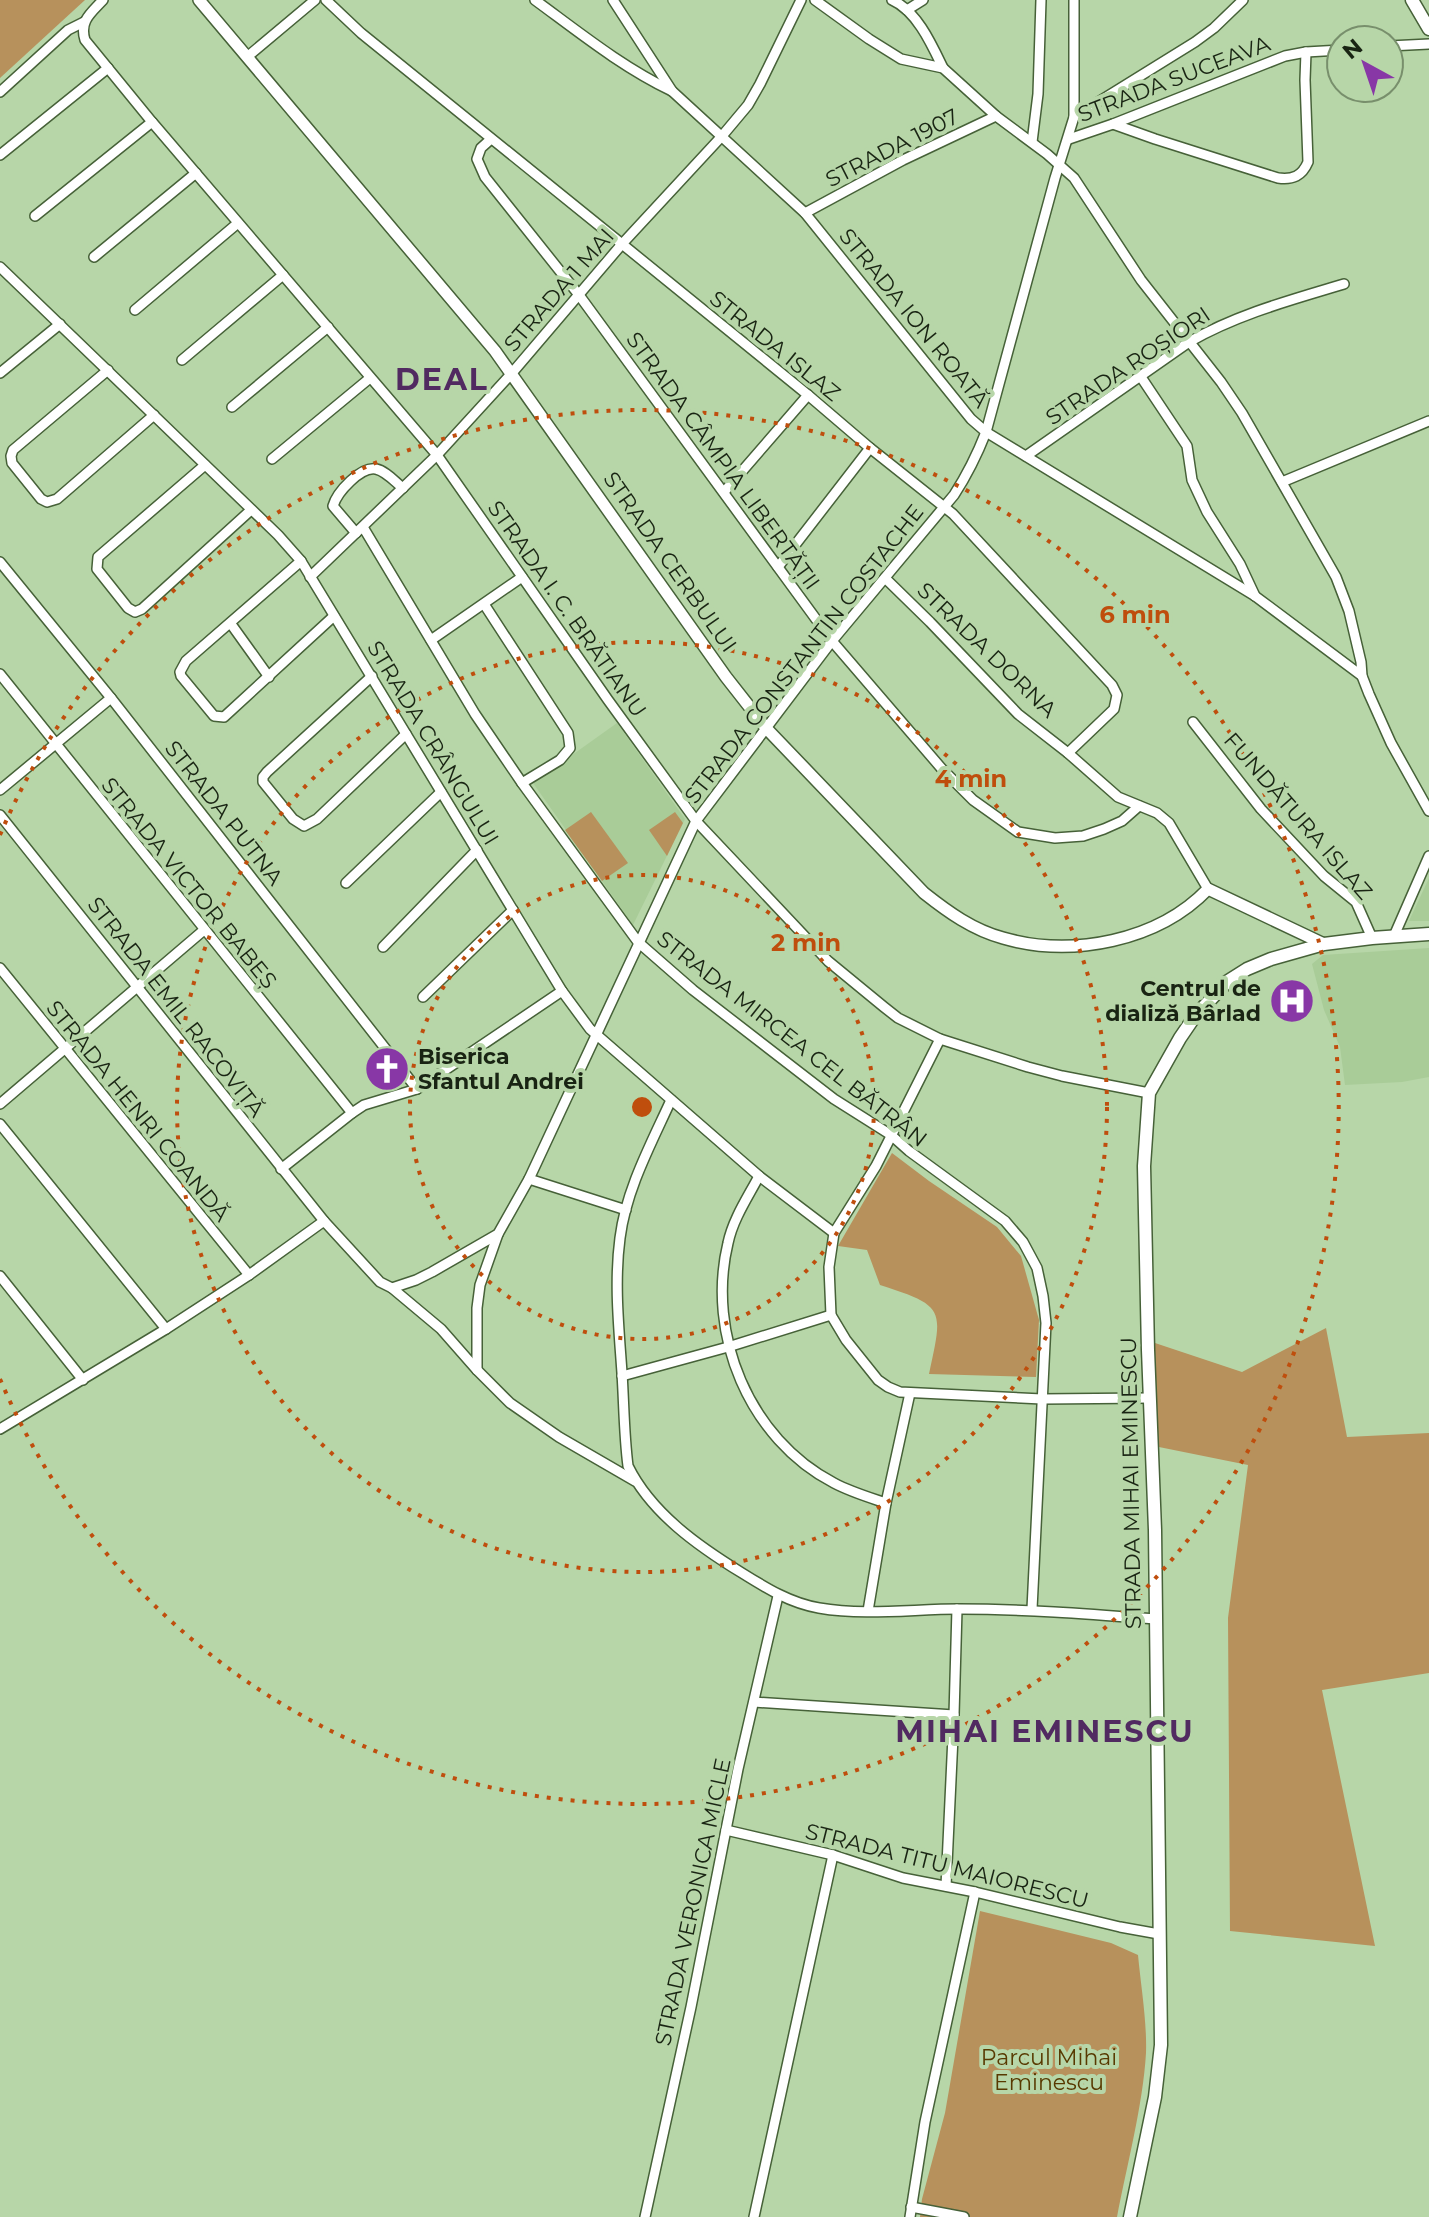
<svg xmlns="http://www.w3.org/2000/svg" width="1429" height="2217" viewBox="0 0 1429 2217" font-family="Montserrat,sans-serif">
	<rect width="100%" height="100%" fill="#b7d6a8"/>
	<g fill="#a9cc98">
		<path d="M617 723 685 819 633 925 533 783Z"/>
		<path d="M1429 878V921H1409Z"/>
		<path d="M1429 948V1077L1402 1082 1345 1085 1340 1047 1324 1010 1312 964 1323 955Z"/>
	</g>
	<g fill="#b7915c">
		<path d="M0 0H85L0 78Z"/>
		<path d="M591 812 628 863 602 881 565 830Z"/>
		<path d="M675 812 683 823 667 856 649 830Z"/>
		<path d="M892 1153 929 1181 997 1227 1021 1256 1039 1320 1036 1377 929 1374C943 1309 946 1306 880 1285L867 1250 838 1246Z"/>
		<path d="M1326 1328 1347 1437 1429 1433V1673L1322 1690 1375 1946 1230 1931 1228 1618 1248 1465 1154 1446 1155 1343 1242 1372Z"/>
		<path d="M980 1911 1111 1943 1138 1955C1141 1987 1147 2021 1146 2053 1143 2105 1127 2165 1117 2217H920L922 2199 945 2113Z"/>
	</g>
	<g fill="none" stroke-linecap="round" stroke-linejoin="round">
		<g stroke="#466138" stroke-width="12">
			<g id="minor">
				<path d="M103 0C91 13 79 21 85 40L152 122 437 455 608 700 696 821 828 961 884 1007 898 1018 940 1039 1028 1067 1062 1076 1149 1093"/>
				<path d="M326 0 361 33 622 244 808 395 870 448 953 514 1112 685 1117 695 1114 709 1068 753"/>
				<path d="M535 0C580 33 622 67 672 91"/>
				<path d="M613 0 672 91 805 213 971 419 986 432 1255 596 1362 676"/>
				<path d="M815 0 869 39 901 59 943 68 996 116 1047 154 1074 178 1141 280 1221 382 1242 413 1320 549 1336 577 1349 611 1361 662 1362 676 1369 694 1391 743 1429 811"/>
				<path d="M892 0C917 11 932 45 943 68"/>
				<path d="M907 10 923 0"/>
				<path d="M1389 46 1429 44"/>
				<path d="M247 57 315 0"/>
				<path d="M0 92 68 30 84 22"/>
				<path d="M1074 117 1195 42 1214 28 1243 0"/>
				<path d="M1113 124 1155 139 1278 178C1293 180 1302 176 1308 162L1305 80 1306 52"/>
				<path d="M491 139 481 148 477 159 485 177 579 295 832 641 942 769 973 800 1018 832 1055 838 1083 836 1104 829 1122 821 1139 806"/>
				<path d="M1069 139 1113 124 1285 56 1306 52 1341 50"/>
				<path d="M1032 142 1038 94 1041 0"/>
				<path d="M0 155 108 68"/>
				<path d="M805 213 903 160 996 116"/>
				<path d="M35 216 152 122"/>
				<path d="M94 257 196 173"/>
				<path d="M0 267 278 535 301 561 562 991 590 1029 759 1176 834 1233"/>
				<path d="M135 310 238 223"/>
				<path d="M182 360 283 275"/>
				<path d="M108 370 13 450 11 456 12 463 41 499 47 502 57 499 154 415"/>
				<path d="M0 373 60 324"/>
				<path d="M1141 377 1187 446 1192 480 1207 512 1240 564 1255 596"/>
				<path d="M232 407 328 327"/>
				<path d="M1026 456 1189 342C1238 314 1291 300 1344 284"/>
				<path d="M272 459 370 378"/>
				<path d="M205 465 98 557 97 569 128 608 135 612 142 609 251 510"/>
				<path d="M1282 482 1429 421"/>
				<path d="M724 492 808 395"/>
				<path d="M363 527 475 714 522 783 638 942 693 990 834 1099 891 1135 909 1151 1005 1221 1023 1242 1037 1268 1043 1296 1046 1323 1032 1609"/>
				<path d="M356 533 333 506C337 492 361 466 376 469 386 471 395 482 403 488"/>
				<path d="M301 561 186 661 180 672 181 676 214 716 224 717 334 616"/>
				<path d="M0 562 111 698 417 1089"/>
				<path d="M778 567 870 448"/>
				<path d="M310 577 437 455 512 373 622 244 722 136 748 105 760 84 801 0"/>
				<path d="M885 578 930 622 1018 714 1068 753 1118 797 1157 813 1169 823 1208 889"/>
				<path d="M484 604 568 733 570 748 560 760 522 783"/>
				<path d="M231 624 269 677"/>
				<path d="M431 640 522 577"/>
				<path d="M0 674 352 1113"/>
				<path d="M372 676 267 772 263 777V782L293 819 304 826 317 819 406 734"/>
				<path d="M1193 722 1261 809 1324 876 1356 902 1372 938"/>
				<path d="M0 790 111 698"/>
				<path d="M0 815 324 1221"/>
				<path d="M346 883 441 792"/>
				<path d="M1394 936 1429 856"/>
				<path d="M383 947 477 850"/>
				<path d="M0 968 249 1275"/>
				<path d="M423 997 513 910"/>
				<path d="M940 1039 876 1166 834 1233 829 1267 831 1315 846 1340 878 1380 888 1387 900 1392 1042 1399 1150 1398"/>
				<path d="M671 1100C651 1144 626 1190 620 1238 614 1283 619 1329 622 1373 624 1404 624 1435 628 1466 651 1513 698 1546 742 1573 766 1588 790 1603 819 1608 865 1616 913 1609 959 1609 1025 1609 1089 1614 1155 1619"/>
				<path d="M0 1104 204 930"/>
				<path d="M0 1124 166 1329"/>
				<path d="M281 1169 352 1113 364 1105 417 1089 562 991"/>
				<path d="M759 1176C748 1197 733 1219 728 1243 706 1334 749 1439 834 1483 851 1492 868 1497 886 1503L910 1393"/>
				<path d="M529 1179 626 1210"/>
				<path d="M0 1276 83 1380"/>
				<path d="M392 1288 441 1329 477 1370 510 1403 559 1437 635 1481"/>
				<path d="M477 1370V1308L480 1285 498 1234"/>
				<path d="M622 1376 728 1347 831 1315"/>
				<path d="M0 1429 166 1329 249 1275 324 1221 380 1282 392 1288 416 1280 432 1272 498 1234 529 1179 696 821 832 641 954 495C967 475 977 455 986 432L1055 178 1074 117V0"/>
				<path d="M868 1611 886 1503"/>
				<path d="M754 1702 954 1715"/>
				<path d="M726 1830 833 1855 903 1878 975 1892 1120 1927 1159 1934"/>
				<path d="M946 1886 954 1715 957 1609"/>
				<path d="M911 2207 964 2217"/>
				<path d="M645 2217 691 2007 738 1769 778 1596"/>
				<path d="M754 2217 833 1855"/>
				<path d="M910 2217 925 2122 975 1892"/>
			</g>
		</g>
		<g stroke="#466138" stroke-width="14">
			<path id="tertiary" d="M199 0 495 351 726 677 766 728 924 893C948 912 973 930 1003 938 1072 958 1158 941 1208 889L1324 944"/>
		</g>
		<g stroke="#466138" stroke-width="15">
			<g id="secondary">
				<path d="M1412 0 1429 29"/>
				<path d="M1130 2217 1155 2097 1161 2045 1155 1530 1148 1350 1144 1166 1149 1093 1180 1038 1195 1016 1228 981 1247 969 1271 959 1324 944 1372 938 1429 934"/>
			</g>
		</g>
		<use href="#minor" stroke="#fff" stroke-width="9"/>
		<use href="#tertiary" stroke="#fff" stroke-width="11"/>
		<use href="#secondary" stroke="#fff" stroke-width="12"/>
	</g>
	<g fill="none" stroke="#bf4e0d" stroke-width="4" stroke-dasharray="4 8">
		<circle cx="642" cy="1107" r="232"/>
		<circle cx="642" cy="1107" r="465"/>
		<path d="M0 835A697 697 0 1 1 0 1379"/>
	</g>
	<defs>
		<g id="hospital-disc" transform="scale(2.3)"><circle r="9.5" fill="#8837a6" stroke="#b7d6a8"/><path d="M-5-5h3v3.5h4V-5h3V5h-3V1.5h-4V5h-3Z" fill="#fff"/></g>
		<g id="church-disc" transform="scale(2.3)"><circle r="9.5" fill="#8837a6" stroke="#b7d6a8"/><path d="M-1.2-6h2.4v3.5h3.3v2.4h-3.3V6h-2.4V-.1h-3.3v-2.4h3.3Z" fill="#fff"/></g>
	</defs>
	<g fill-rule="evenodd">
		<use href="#hospital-disc" x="1292" y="1001"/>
		<use href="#church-disc" x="387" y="1069"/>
	</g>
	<g text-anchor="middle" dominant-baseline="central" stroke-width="8" stroke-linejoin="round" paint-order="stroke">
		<g font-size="22" fill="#192413" stroke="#b7d6a8">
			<text transform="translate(1174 79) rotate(-21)">STRADA SUCEAVA</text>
			<text transform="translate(892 148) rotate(-27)">STRADA 1907</text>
			<text transform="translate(559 290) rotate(-49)">STRADA 1 MAI</text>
			<text transform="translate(914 318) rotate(51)">STRADA ION ROATĂ</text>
			<text transform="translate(775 346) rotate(39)">STRADA ISLAZ</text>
			<text transform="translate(1128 366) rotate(-34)">STRADA ROȘIORI</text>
			<text transform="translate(723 461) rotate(54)">STRADA CÂMPIA LIBERTĂȚII</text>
			<text transform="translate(670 562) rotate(55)">STRADA CERBULUI</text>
			<text transform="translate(567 609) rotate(55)">STRADA I. C. BRĂTIANU</text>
			<text transform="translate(987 650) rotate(44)">STRADA DORNA</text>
			<text transform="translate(804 654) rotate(-52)">STRADA CONSTANTIN COSTACHE</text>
			<text transform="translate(433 743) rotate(59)">STRADA CRÂNGULUI</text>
			<text transform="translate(224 813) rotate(52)">STRADA PUTNA</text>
			<text transform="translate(1298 816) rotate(49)">FUNDĂTURA ISLAZ</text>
			<text transform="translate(189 883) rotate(51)">STRADA VICTOR BABEȘ</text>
			<text transform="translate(176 1007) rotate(52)">STRADA EMIL RACOVIȚĂ</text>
			<text transform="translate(792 1039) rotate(38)">STRADA MIRCEA CEL BĂTRÂN</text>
			<text transform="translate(138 1111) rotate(51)">STRADA HENRI COANDĂ</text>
			<text transform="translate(1131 1483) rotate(-91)">STRADA MIHAI EMINESCU</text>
			<text transform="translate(947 1866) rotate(14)">STRADA TITU MAIORESCU</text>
			<text transform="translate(693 1902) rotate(-78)">STRADA VERONICA MICLE</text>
		</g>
		<g font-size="22" font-weight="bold" fill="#192413" stroke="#b7d6a8" text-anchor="end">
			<text x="1261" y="988">Centrul de<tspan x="1261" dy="25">dializă Bârlad</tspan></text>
			<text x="418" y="1056" text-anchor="start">Biserica<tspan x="418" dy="25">Sfantul Andrei</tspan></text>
		</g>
		<g font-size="22" fill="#583900" stroke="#b7d6a8">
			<text x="1049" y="2057">Parcul Mihai<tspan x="1049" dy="25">Eminescu</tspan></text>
		</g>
		<g font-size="30" font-weight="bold" letter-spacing="2" fill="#512a61" stroke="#b7d6a8">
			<text x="442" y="379">DEAL</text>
			<text x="1045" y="1731">MIHAI EMINESCU</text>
		</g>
	</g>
	<circle cx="642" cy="1107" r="12" fill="#bf4e0d" stroke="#b7d6a8" stroke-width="4"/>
	<g font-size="24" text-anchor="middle" font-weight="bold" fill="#bf4e0d" stroke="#b7d6a8" stroke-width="8" stroke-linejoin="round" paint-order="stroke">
		<text x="1135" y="623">6 min</text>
		<text x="971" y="787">4 min</text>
		<text x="806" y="951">2 min</text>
	</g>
	<g transform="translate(1365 64) rotate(320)"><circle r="38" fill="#b7d6a8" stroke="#788f6c" stroke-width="2"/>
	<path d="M0-6L14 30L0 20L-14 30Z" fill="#8837a6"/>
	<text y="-12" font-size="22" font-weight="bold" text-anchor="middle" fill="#192413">N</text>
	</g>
</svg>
